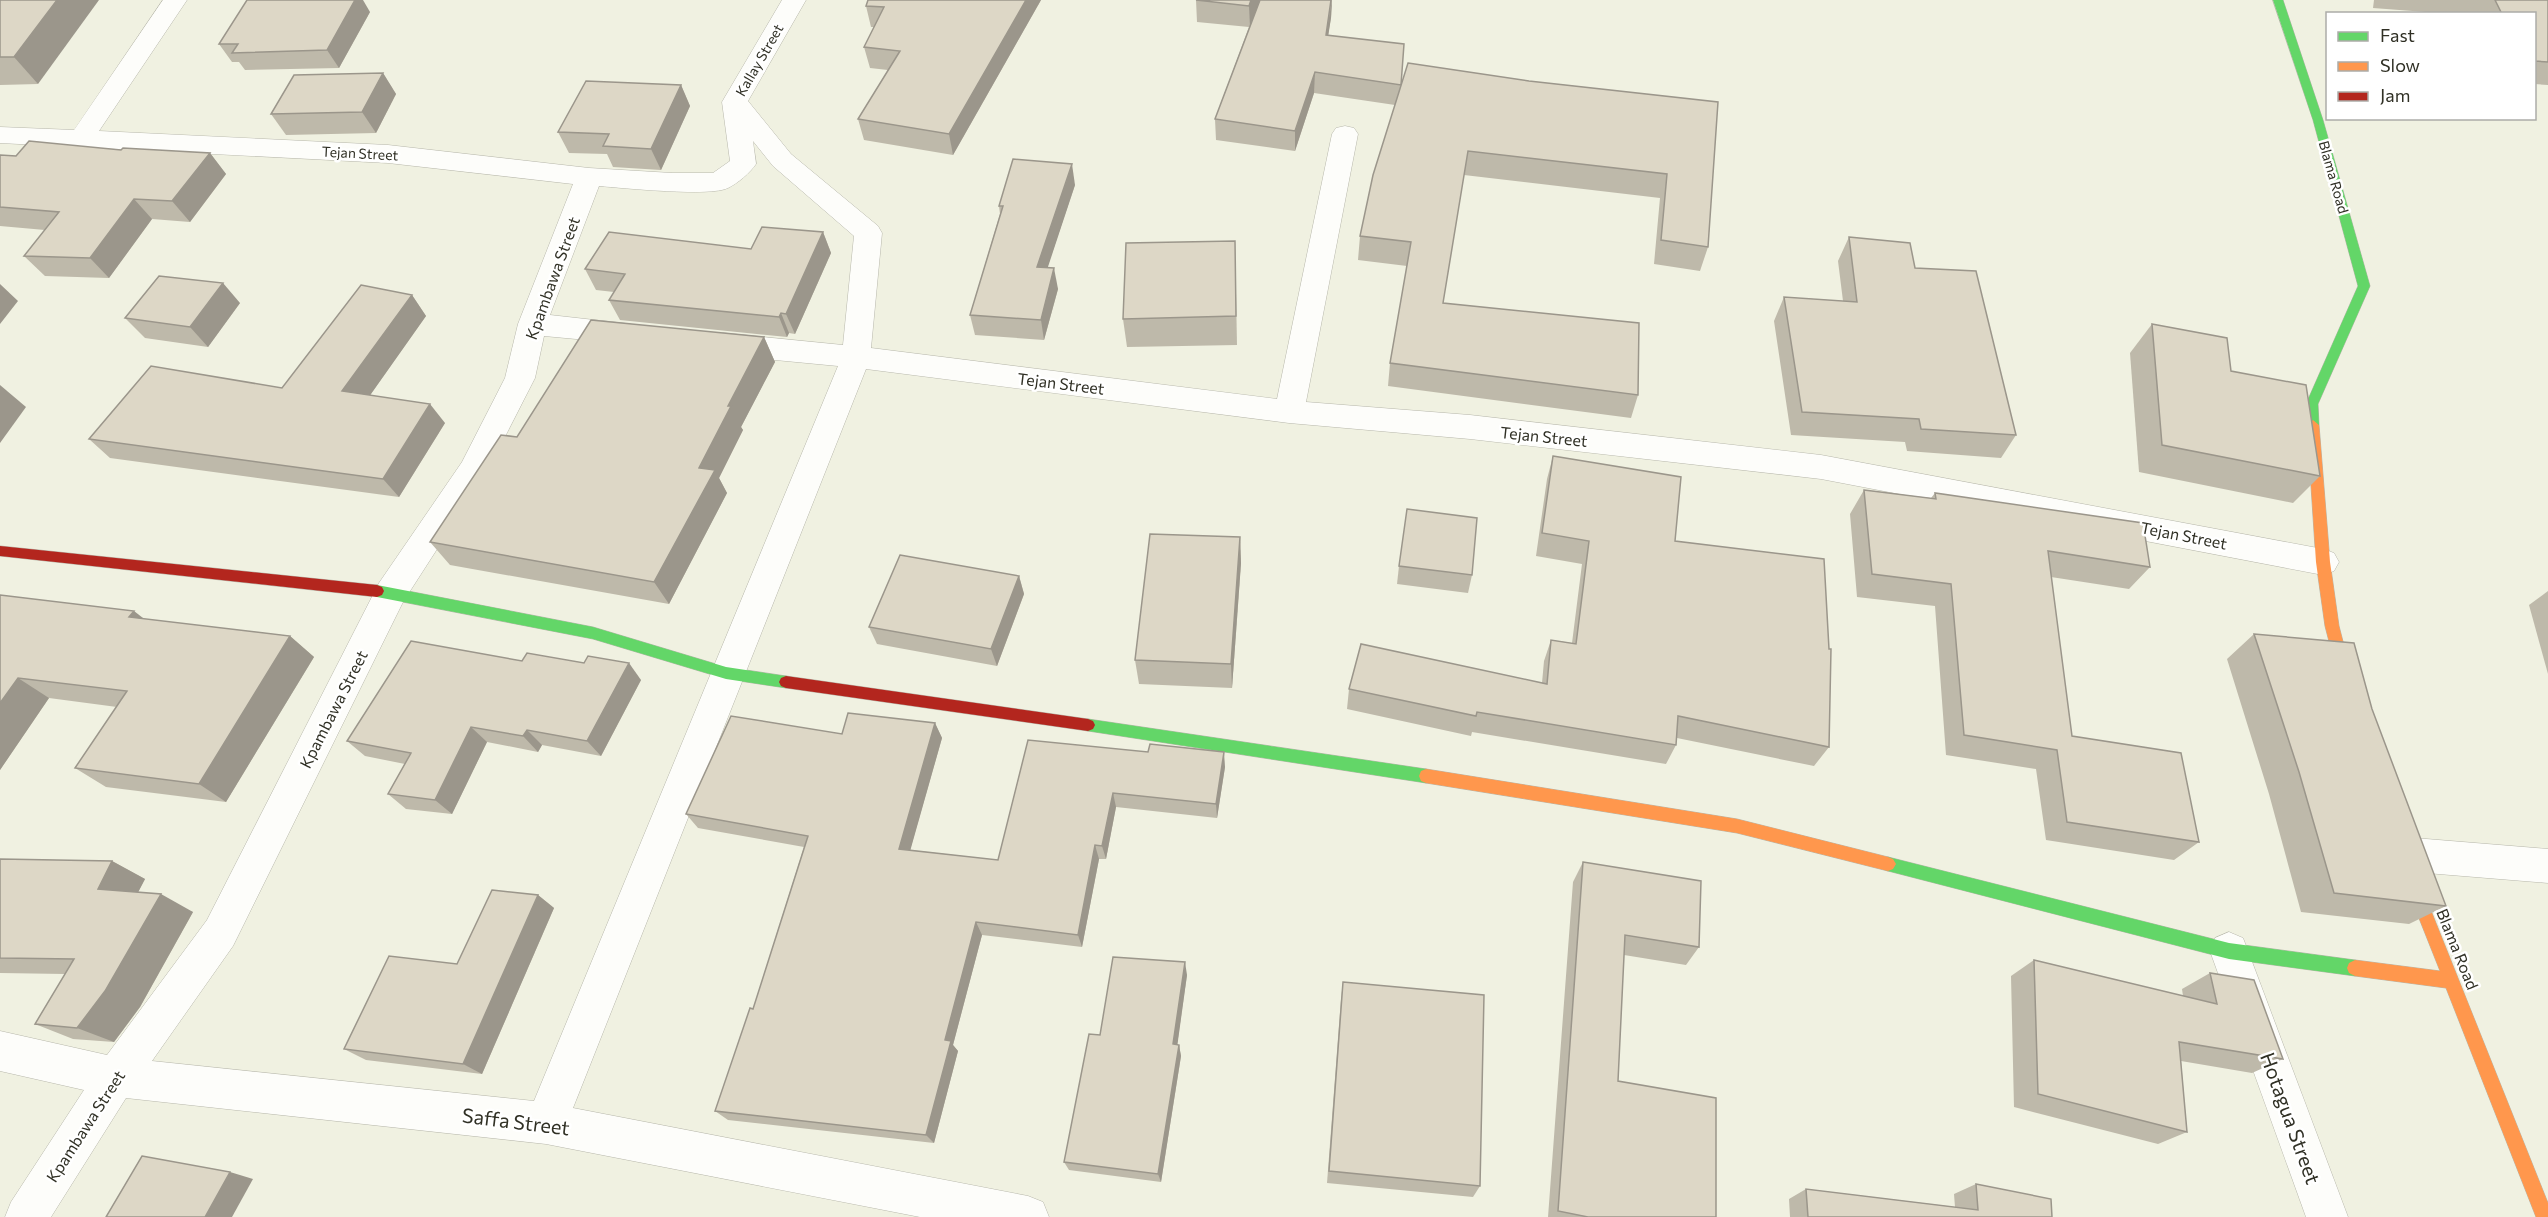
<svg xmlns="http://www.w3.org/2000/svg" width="2548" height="1217" viewBox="0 0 2548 1217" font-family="Commissioner,sans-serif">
	<rect width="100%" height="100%" fill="#f0f1e1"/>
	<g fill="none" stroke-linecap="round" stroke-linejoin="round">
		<g stroke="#b7b7ab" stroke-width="1">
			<g id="street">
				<path d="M163 0H187L99 131 388 145 589 168 672 173H713L730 161 722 102 782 0H806L748 101 791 154 878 226 882 233 871 348 1277 399 1332 134 1336 128 1345 126 1354 128 1358 134 1306 402 1470 415 1821 455 2323 549 2334 553 2339 562 2334 571 2323 575 1821 479 1470 439 1289 423 866 369 573 1108 1028 1196 1043 1202 1049 1217H920L546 1144 126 1098 51 1217H5L11 1202 84 1090 0 1071V1031L107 1055 207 920 379 583 462 462 505 378 518 324 573 184 388 163 0 143V127L74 130ZM753 141 773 166 854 236 843 345 723 333 713 337 709 344 713 351 723 355 838 366 534 1101 152 1061 233 946 403 602 488 470 535 378 544 336 630 344 640 341 644 334 640 327 630 324 550 315 599 186C623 188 711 197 728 188 738 183 750 173 756 164Z"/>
				<path d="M2402 837 2548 849V883L2402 871 2389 866 2384 854 2389 842Z"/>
				<path d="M2229 932 2243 938 2248 951 2348 1217H2306L2210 951 2215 938Z"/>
			</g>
		</g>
		<g stroke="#b7b7ab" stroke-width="1">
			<g id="fast">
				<path d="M2273 0H2283L2323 120 2370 286 2318 404 2319 425 2313 430 2307 425 2306 404 2358 286 2313 120Z"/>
				<path d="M377 585 593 627 726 667 786 676 791 678 793 682 791 686 786 688 726 679 593 639 377 597 372 595 370 591 372 587Z"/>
				<path d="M1088 719 1426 769 1431 771 1433 776 1431 781 1426 783 1088 731 1083 729 1081 725 1083 721Z"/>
				<path d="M1888 857 2229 943 2355 960 2361 963 2363 968 2361 973 2355 976 2229 959 1888 871 1883 869 1880 864 1883 859Z"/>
			</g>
		</g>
		<g stroke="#b7b7ab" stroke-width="1">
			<g id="slow">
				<path d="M2313 420 2319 425 2330 562 2339 626 2354 684 2352 688 2347 690 2342 688 2340 684 2325 626 2316 562 2307 425Z"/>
				<path d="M1426 769 1737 819 1888 857 1893 859 1896 864 1893 869 1888 871 1737 833 1426 783 1421 781 1419 776 1421 771Z"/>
				<path d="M2409 866 2414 868 2548 1203V1217H2536L2446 988 2355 976 2349 973 2347 968 2349 963 2355 960 2440 971 2401 873 2404 868Z"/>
			</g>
		</g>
		<g stroke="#b7b7ab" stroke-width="1">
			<g id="jam">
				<path d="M0 546 377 585 382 587 384 591 382 595 377 597 0 556Z"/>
				<path d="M786 676 1088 719 1093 721 1095 725 1093 729 1088 731 786 688 781 686 779 682 781 678Z"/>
			</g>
		</g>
		<use href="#street" fill="#fdfdfa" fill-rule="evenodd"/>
		<use href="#fast" fill="#63d668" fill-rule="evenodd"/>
		<use href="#slow" fill="#ff974d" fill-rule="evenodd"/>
		<use href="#jam" fill="#b3261e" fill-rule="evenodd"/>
	</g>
	<g fill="#beb9aa">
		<path d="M0 0 38 84 0 85Z"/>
		<path d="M1041 0 953 155 864 140 858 119 888 70 870 68 864 47 874 27H871L866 6Z"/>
		<path d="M1196 0H1332L1331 18 1328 35 1402 81H1529L1718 102 1708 247 1700 271 1654 264 1660 198 1464 175 1443 303 1638 395 1631 418 1388 386 1390 363 1407 266 1358 260 1360 236 1395 105 1314 93 1295 151 1216 140 1215 119 1249 27 1197 22Z"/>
		<path d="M2374 0H2548V85L2535 84V14H2452L2373 8Z"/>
		<path d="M370 12 339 68 245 70 239 62H232L219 44Z"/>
		<path d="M383 73 396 94 376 133 286 135 271 114Z"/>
		<path d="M681 85 690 106 661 170 613 167 607 154 569 153 558 132Z"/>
		<path d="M121 150 210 153 226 174 190 222 152 219 109 278 45 276 24 256 45 230 0 226V155L16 156Z"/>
		<path d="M1075 185 1047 268 1058 289 1044 340 975 335 970 315 1000 214 999 206Z"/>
		<path d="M823 232 831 253 795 334 789 333 787 337 620 320 609 300 614 292 596 290 585 269 751 249Z"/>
		<path d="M1849 237 1915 268 2016 435 2001 458 1907 451 1905 442 1791 435 1774 321 1784 297 1843 301 1838 261Z"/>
		<path d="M1235 241 1237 345 1127 347 1123 319Z"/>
		<path d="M412 295 426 316 370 395 445 423 399 497 110 458 89 439 282 388Z"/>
		<path d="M240 303 208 347 145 338 125 318Z"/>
		<path d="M2152 324 2231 371 2320 476 2293 503 2139 472 2130 353Z"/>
		<path d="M764 337 775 362 741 427 743 430 719 478 727 493 669 604 450 565 430 542 517 437Z"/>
		<path d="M1553 456 1675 541 1829 747 1814 766 1677 738 1676 745 1666 764 1472 732 1471 736 1347 709 1349 689 1542 683 1544 661 1551 640 1572 643 1582 564 1536 556 1547 479Z"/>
		<path d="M1864 490 1931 498 1935 493 2150 567 2129 589 2051 577 2072 736 2199 842 2174 860 2046 840 2036 769 1946 755 1935 606 1857 597 1850 514Z"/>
		<path d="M1240 537 1241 563 1232 688 1139 684 1135 660Z"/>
		<path d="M1399 566 1472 575 1468 593 1397 584Z"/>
		<path d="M1019 576 1024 594 997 666 877 644 869 627Z"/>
		<path d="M2548 591V674L2529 605Z"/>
		<path d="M0 595 144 619 290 636 314 657 226 802 106 787 75 768 117 707 49 698 0 770Z"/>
		<path d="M2254 634 2446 906 2409 924 2301 912 2269 794 2227 659Z"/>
		<path d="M522 661 641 680 601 756 542 745 538 752 487 742 452 814 406 809 388 794 405 764 365 756 347 741Z"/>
		<path d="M935 723 942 738 910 850 998 860 1028 740 1225 767 1217 818 1116 807 1106 859H1099L1082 947 982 935 953 1045 958 1051 934 1143 728 1120 715 1111 753 1009 804 847 698 828 686 814 842 734Z"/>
		<path d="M0 859 112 861 145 879 138 892 193 912 140 1007 114 1042 73 1039 35 1024 65 974 0 973Z"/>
		<path d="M1583 862 1699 947 1686 965 1624 955 1618 1081 1716 1217H1548L1573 882Z"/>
		<path d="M538 895 554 908 482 1074 366 1060 344 1049 457 964Z"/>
		<path d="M2034 960 2183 996 2182 989 2210 973 2283 1059 2252 1073 2181 1061 2187 1132 2158 1144 2014 1107 2011 976Z"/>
		<path d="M1187 975 1177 1045H1179L1181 1056 1161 1182 1069 1170 1064 1162 1100 1035Z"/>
		<path d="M1343 982 1480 1186 1473 1197 1327 1183 1341 999Z"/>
		<path d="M1976 1184 2052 1217H1790L1789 1199 1806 1189 1955 1207 1954 1194Z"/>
	</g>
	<g fill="#9b968b">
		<path d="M57 0H99L38 84 14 57Z"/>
		<path d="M355 0H363L370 12 339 68 327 50Z"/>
		<path d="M1026 0H1041L953 155 949 134Z"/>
		<path d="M1251 0H1260L1250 27 1249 6Z"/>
		<path d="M1332 0 1331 18 1325 56 1326 35Z"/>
		<path d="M1315 72 1314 93 1295 151V131Z"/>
		<path d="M383 73 396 94 376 133 362 112Z"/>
		<path d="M681 85 690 106 661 170 651 149Z"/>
		<path d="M210 153 226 174 190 222 172 201Z"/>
		<path d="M1072 164 1075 185 1041 288 1037 267Z"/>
		<path d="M134 199 152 219 109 278 90 258Z"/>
		<path d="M823 232 831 253 795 334 786 314Z"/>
		<path d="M1054 268 1058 289 1044 340 1041 320Z"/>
		<path d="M223 283 240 303 208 347 190 327Z"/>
		<path d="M0 284 18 301 0 324Z"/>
		<path d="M412 295 426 316 359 411 342 391Z"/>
		<path d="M781 313 789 333 787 337 779 317Z"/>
		<path d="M764 337 775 362 741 427 743 430 719 478 727 493 669 604 654 582 699 468 728 406Z"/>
		<path d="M0 385 26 407 0 443Z"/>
		<path d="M430 404 445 423 399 497 383 479Z"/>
		<path d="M1240 537 1241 563 1232 688 1231 664Z"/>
		<path d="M1019 576 1024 594 997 666 991 649Z"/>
		<path d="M134 611 161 632 129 617Z"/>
		<path d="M290 636 314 657 226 802 199 784Z"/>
		<path d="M629 663 641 680 601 756 587 741Z"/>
		<path d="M18 678 49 698 0 770V703Z"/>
		<path d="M935 723 942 738 907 862 899 849Z"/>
		<path d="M471 727 487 742 452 814 435 800Z"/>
		<path d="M527 730 542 745 538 752 523 736Z"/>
		<path d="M1224 752 1225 767 1217 818 1216 804Z"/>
		<path d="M1113 793 1116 807 1106 859 1102 846Z"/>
		<path d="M1095 845 1099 859 1082 947 1078 935Z"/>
		<path d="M112 861 145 879 131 906 98 889Z"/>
		<path d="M161 894 193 912 140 1007 114 1042 77 1028Z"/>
		<path d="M538 895 554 908 482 1074 463 1064Z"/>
		<path d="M976 922 982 935 953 1045 958 1051 934 1143 926 1135 945 1040Z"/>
		<path d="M1185 962 1187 975 1176 1055 1173 1044Z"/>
		<path d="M1179 1045 1181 1056 1161 1182 1158 1174Z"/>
		<path d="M230 1172 253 1179 232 1217H205Z"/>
	</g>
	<g fill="#ddd7c6" stroke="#9b968b" stroke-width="1.5">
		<path d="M0 0H57L14 57H0Z"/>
		<path d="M247 0H355L327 50 232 53 238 44H219Z"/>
		<path d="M868 0H1026L949 134 858 119 900 51 864 47 884 7 866 6Z"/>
		<path d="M1196 0H1251L1249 6Z"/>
		<path d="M1260 0H1331L1326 35 1404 44 1401 85 1315 72 1295 131 1215 119Z"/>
		<path d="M2495 0H2548V62L2535 61V14H2502Z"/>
		<path d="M1408 63 1529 81 1718 102 1708 247 1661 240 1667 174 1468 151 1443 303 1639 323 1638 395 1390 363 1411 242 1360 236 1373 175Z"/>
		<path d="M383 73 362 112 271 114 294 75Z"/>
		<path d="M586 81 681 85 651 149 603 146 609 134 558 132Z"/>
		<path d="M29 141 121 150 123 148 210 153 172 201 134 199 90 258 24 256 59 212 0 207V155L16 156Z"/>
		<path d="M1013 159 1072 164 1037 267 1054 268 1041 320 970 315 1003 206H999Z"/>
		<path d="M762 227 823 232 786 314 781 313 779 317 609 300 625 274 585 269 609 232 751 249Z"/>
		<path d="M1849 237 1910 243 1915 268 1976 271 2016 435 1921 429 1919 419 1802 412 1784 297 1857 302Z"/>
		<path d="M1235 241 1236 316 1123 319 1126 243Z"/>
		<path d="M159 276 223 283 190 327 125 318Z"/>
		<path d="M361 285 412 295 342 391 430 404 383 479 89 439 151 366 282 388Z"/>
		<path d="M591 320 764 337 728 406H731L699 468 715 470 654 582 430 542 501 435 517 437Z"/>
		<path d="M2152 324 2227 338 2231 371 2306 385 2320 476 2162 445Z"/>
		<path d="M1553 456 1681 477 1675 541 1824 559 1829 649H1831L1829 747 1678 716 1676 745 1477 712 1476 716 1349 689 1361 644 1547 684 1551 640 1576 644 1589 541 1542 533Z"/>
		<path d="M1864 490 1936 499 1935 493 2143 523 2150 567 2048 551 2072 736 2181 753 2199 842 2067 822 2057 750 1964 735 1951 584 1872 574Z"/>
		<path d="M1407 509 1477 518 1472 575 1399 566Z"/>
		<path d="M1150 534 1240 537 1231 664 1135 660Z"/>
		<path d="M900 555 1019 576 991 649 869 627Z"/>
		<path d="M0 595 134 611 129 617 290 636 199 784 75 768 127 691 18 678 0 703Z"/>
		<path d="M2254 634 2354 643 2372 709 2446 906 2334 893 2299 772Z"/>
		<path d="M411 641 522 661 527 653 584 663 588 656 629 663 587 741 527 730 523 736 471 727 435 800 388 794 411 753 347 741Z"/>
		<path d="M848 713 935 723 899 849 998 860 1028 740 1148 752 1150 744 1224 752 1216 804 1113 793 1102 846 1095 845 1078 935 976 922 945 1040 951 1041 926 1135 715 1111 750 1008 753 1009 808 836 686 814 731 716 842 734Z"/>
		<path d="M0 859 112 861 98 889 161 894 105 991 77 1028 35 1024 74 959 0 958Z"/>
		<path d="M1583 862 1701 881 1699 947 1625 935 1618 1081 1716 1098V1217H1588L1558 1211Z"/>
		<path d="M492 890 538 895 463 1064 344 1049 389 956 457 964Z"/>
		<path d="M1113 957 1185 962 1173 1044 1179 1045 1158 1174 1064 1162 1089 1034 1100 1035Z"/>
		<path d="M2034 960 2217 1004 2210 973 2254 980 2283 1059 2179 1042 2187 1132 2038 1094Z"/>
		<path d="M1343 982 1484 995 1480 1186 1329 1171Z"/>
		<path d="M142 1156 230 1172 205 1217H106Z"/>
		<path d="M1976 1184 2051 1199 2052 1217H1808L1806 1189 1978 1210Z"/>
	</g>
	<g text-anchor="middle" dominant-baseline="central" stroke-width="5" stroke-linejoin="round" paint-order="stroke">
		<g font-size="14" fill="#303025" stroke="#fff">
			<text transform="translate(759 60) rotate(-60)">Kallay Street</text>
			<text transform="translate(360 153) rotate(3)">Tejan Street</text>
			<text transform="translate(2334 177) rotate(74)">Blama Road</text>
		</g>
		<g font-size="16" fill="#303025" stroke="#fff">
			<text transform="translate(552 278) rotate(-70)">Kpambawa Street</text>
			<text transform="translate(1061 383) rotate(7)">Tejan Street</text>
			<text transform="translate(1544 436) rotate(6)">Tejan Street</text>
			<text transform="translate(2184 535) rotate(11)">Tejan Street</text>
			<text transform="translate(333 709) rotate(-63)">Kpambawa Street</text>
			<text transform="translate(2458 949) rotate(68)">Blama Road</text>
			<text transform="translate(85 1126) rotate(-57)">Kpambawa Street</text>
		</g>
		<g font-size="20" fill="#303025" stroke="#fff">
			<text transform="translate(2291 1118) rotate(70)">Hotagua Street</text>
			<text transform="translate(516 1121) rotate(7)">Saffa Street</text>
		</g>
	</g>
	<rect x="2326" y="12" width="210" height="108" fill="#ffffff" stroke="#acaca8" stroke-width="1.5"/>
	<rect x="2338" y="32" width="30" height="9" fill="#63d668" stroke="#acaca8" stroke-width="1.5"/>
	<text x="2380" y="42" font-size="18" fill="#303025">Fast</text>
	<rect x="2338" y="62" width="30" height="9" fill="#ff974d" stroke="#acaca8" stroke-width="1.5"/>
	<text x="2380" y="72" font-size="18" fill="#303025">Slow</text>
	<rect x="2338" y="92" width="30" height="9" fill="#b3261e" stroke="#acaca8" stroke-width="1.5"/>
	<text x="2380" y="102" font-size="18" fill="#303025">Jam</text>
</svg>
